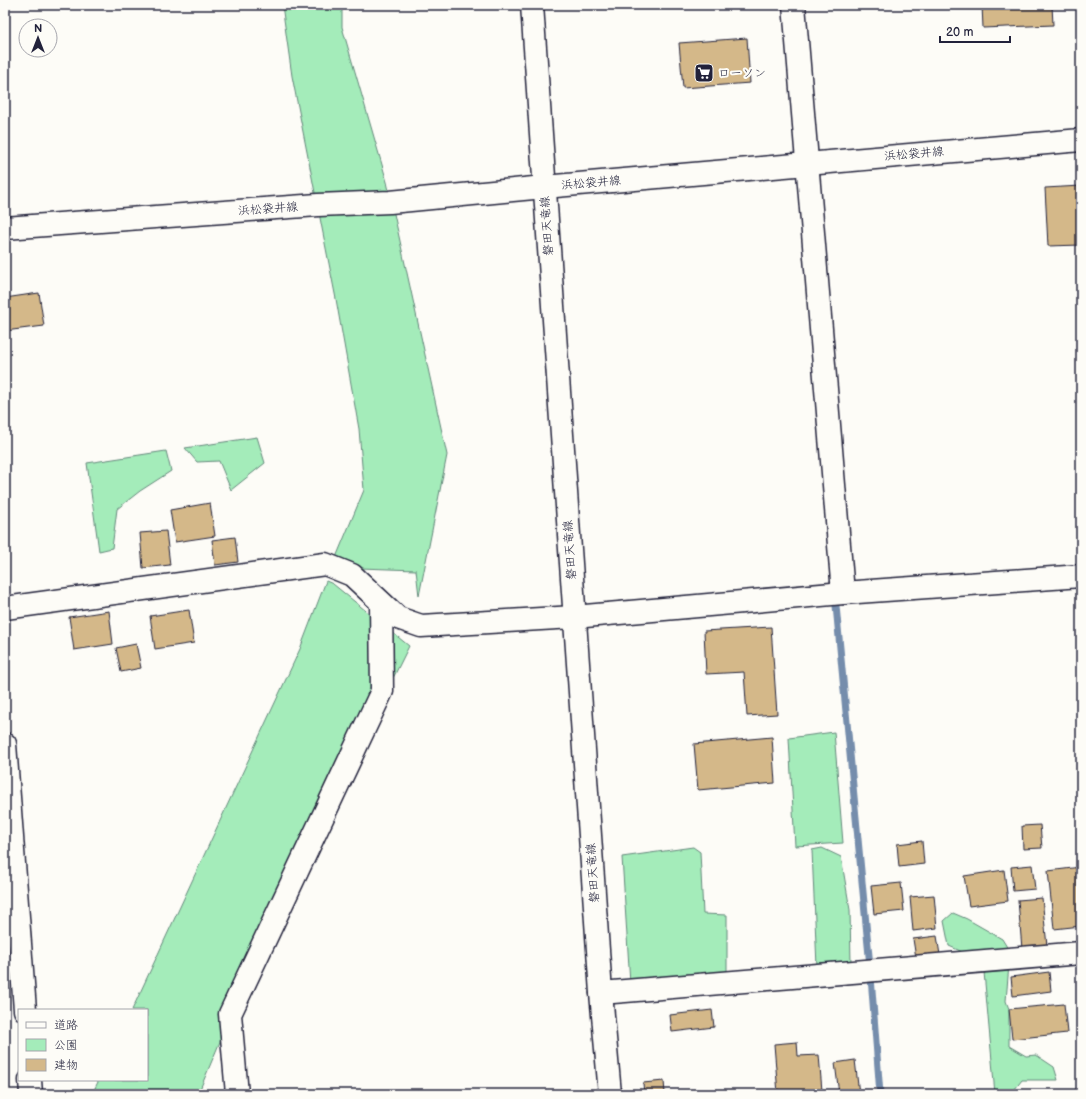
<svg xmlns="http://www.w3.org/2000/svg" width="1086" height="1099" viewBox="0 0 1086 1099" font-family="'Balsamiq Sans','Klee One',sans-serif">
	<rect width="100%" height="100%" fill="#fdfcf7"/>
	<filter id="ink" filterUnits="userSpaceOnUse"><feTurbulence type="fractalNoise" baseFrequency=".025" numOctaves="2"/><feDisplacementMap in="SourceGraphic" scale="8" xChannelSelector="R" yChannelSelector="G"/><feConvolveMatrix kernelMatrix="1 2 1 2 8 2 1 2 1" color-interpolation-filters="sRGB"/></filter>
	<g filter="url(#ink)">
		<g fill="#a4ecba" stroke="#63877a">
			<path d="M282 5H342V27L387 182 447 455 419 596 416 570 332 567 364 490 359 429 336 299 292 76Z"/>
			<path d="M257 437 265 463 231 490 219 461 197 462 185 448Z"/>
			<path d="M166 451 171 471 140 491 117 509 112 548 99 551 87 463Z"/>
			<path d="M326 581 333 584 409 646 290 886 240 994 198 1094H92L99 1080H147V1010H132L300 649Z"/>
			<path d="M834 732 843 843 795 846 789 738Z"/>
			<path d="M693 847 700 852 703 914 727 915V973L630 983 622 857Z"/>
			<path d="M822 848 841 857 850 910 851 964 817 967 812 850Z"/>
			<path d="M953 913 967 919 1002 939 1010 952 1006 1001 1009 1009V1046L1026 1056 1036 1055 1054 1067 1058 1080H1022L1011 1094H995L983 961 949 946 944 921Z"/>
		</g>
		<g fill="none" stroke-linecap="round" stroke-linejoin="round">
			<path stroke="#758dac" stroke-width="7" d="M835 595 871 977 880 1094"/>
		</g>
		<g fill="#d4b889" stroke="#22223b">
			<path d="M982 5H1052L1053 25 983 28Z"/>
			<path d="M747 38 750 83 683 88 679 43Z"/>
			<path d="M1081 186V245L1048 246 1045 188Z"/>
			<path d="M39 293 44 326 5 331V298Z"/>
			<path d="M210 503 215 536 175 542 170 510Z"/>
			<path d="M166 531 170 565 143 568 140 533Z"/>
			<path d="M235 537 238 562 215 565 212 540Z"/>
			<path d="M189 610 194 643 155 649 150 616Z"/>
			<path d="M109 611 113 644 74 650 69 617Z"/>
			<path d="M771 627 777 714 747 716 744 672 706 674 704 631Z"/>
			<path d="M136 644 141 668 121 672 116 648Z"/>
			<path d="M772 737 775 783 698 790 694 744Z"/>
			<path d="M1040 825 1042 848 1023 849 1022 826Z"/>
			<path d="M922 841 924 864 899 867 897 844Z"/>
			<path d="M1032 865 1035 889 1013 891 1011 867Z"/>
			<path d="M1081 867V926L1054 929 1048 871Z"/>
			<path d="M1004 870 1008 901 969 906 964 876Z"/>
			<path d="M901 883 904 911 874 914 871 886Z"/>
			<path d="M934 895 937 928 913 931 910 897Z"/>
			<path d="M1042 898 1047 946 1022 949 1018 900Z"/>
			<path d="M937 936 940 955 916 958 913 939Z"/>
			<path d="M1049 972 1051 991 1013 996 1011 977Z"/>
			<path d="M1064 1004 1067 1033 1012 1039 1009 1009Z"/>
			<path d="M1081 1006V1054L1077 1007Z"/>
			<path d="M712 1010 714 1027 672 1032 670 1015Z"/>
			<path d="M797 1042 798 1056 819 1055 822 1091 778 1094 774 1044Z"/>
			<path d="M855 1060 859 1094H839L835 1063Z"/>
			<path d="M664 1081 665 1094H644L643 1083Z"/>
		</g>
		<g fill="none" stroke-linecap="round" stroke-linejoin="round">
			<g stroke="#22223b" stroke-width="25">
				<g id="street">
					<path d="M794 5 843 593"/>
					<path d="M5 608 325 564 352 575 398 618 421 626 574 617 843 593 1081 576"/>
					<path d="M5 744 25 1010"/>
					<path d="M601 993 1081 953"/>
					<path d="M30 1080 31 1094"/>
					<path d="M237 1094 230 1014 382 691 381 603"/>
				</g>
			</g>
			<g stroke="#22223b" stroke-width="25">
				<path id="secondary" d="M5 228 318 205 390 202 544 187 1081 140"/>
			</g>
			<g stroke="#22223b" stroke-width="25">
				<path id="primary" d="M532 5 601 993 610 1094"/>
			</g>
			<use href="#street" stroke="#fdfcf7" stroke-width="22"/>
			<use href="#secondary" stroke="#fdfcf7" stroke-width="22"/>
			<use href="#primary" stroke="#fdfcf7" stroke-width="22"/>
		</g>
	</g>
	<defs>
		<g id="supermarket-square" transform="scale(1)"><rect x="-9" y="-9" width="18" height="18" rx="4" fill="#22223b" stroke="#fdfcf7"/><path d="M-6-5.5h2.5l.6 2H6L4.5 2H-2.5L-4.4-4H-6ZM-1.5 3.2a1.3 1.3 0 1 0 .1 0ZM3 3.2a1.3 1.3 0 1 0 .1 0Z" fill="#fff"/></g>
	</defs>
	<g fill-rule="evenodd">
		<use href="#supermarket-square" x="704" y="73"/>
	</g>
	<g text-anchor="middle" dominant-baseline="central" stroke-width="4" stroke-linejoin="round" paint-order="stroke">
		<g font-size="12" fill="#22223b" stroke="#fdfcf7" text-anchor="start">
			<text x="718" y="73">ローソン</text>
		</g>
		<g font-size="12" fill="#22223b" stroke="#fdfcf7">
			<text transform="translate(914 154) rotate(-5)">浜松袋井線</text>
			<text transform="translate(591 183) rotate(-5)">浜松袋井線</text>
			<text transform="translate(268 209) rotate(-4)">浜松袋井線</text>
			<text transform="translate(547 226) rotate(-94)">磐田天竜線</text>
			<text transform="translate(570 550) rotate(-94)">磐田天竜線</text>
			<text transform="translate(593 873) rotate(-94)">磐田天竜線</text>
		</g>
	</g>
	<rect width="1086" height="1099" fill="none" stroke="#fdfcf7" stroke-width="20"/>
	<rect x="10" y="10" width="1066" height="1079" fill="none" stroke="#22223b" stroke-width="1.5" filter="url(#ink)"/>
	<rect x="18" y="1009" width="130" height="72" fill="#fdfcf7" stroke="#a5a5ac"/>
	<rect x="26" y="1022" width="20" height="6" fill="#fdfcf7" stroke="#a5a5ac"/>
	<text x="54" y="1029" font-size="12" fill="#22223b">道路</text>
	<rect x="26" y="1039" width="20" height="12" fill="#a4ecba" stroke="#a5a5ac"/>
	<text x="54" y="1049" font-size="12" fill="#22223b">公園</text>
	<rect x="26" y="1059" width="20" height="12" fill="#d4b889" stroke="#a5a5ac"/>
	<text x="54" y="1069" font-size="12" fill="#22223b">建物</text>
	<g transform="translate(38 38)"><circle r="19" fill="#fdfcf7" stroke="#a5a5ac"/>
	<path d="M0-3L7 15L0 10L-7 15Z" fill="#22223b"/>
	<text y="-6" font-size="11" font-weight="bold" text-anchor="middle" fill="#22223b">N</text>
	</g>
	<path d="M940 36v6h70v-6" fill="none" stroke="#22223b" stroke-width="2"/>
	<text x="946" y="36" font-size="12" fill="#22223b" stroke="#fdfcf7" stroke-width="3" paint-order="stroke">20 m</text>
</svg>
